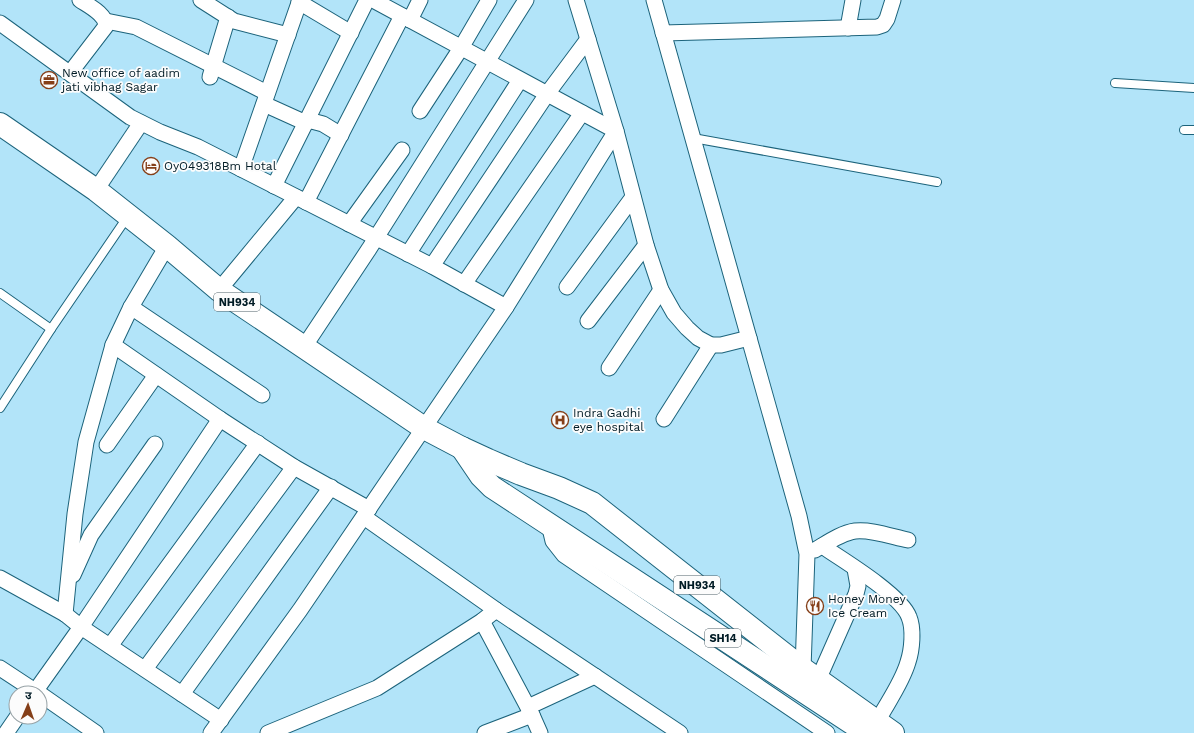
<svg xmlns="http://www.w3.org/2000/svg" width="1194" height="733" viewBox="0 0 1194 733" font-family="'Work Sans','Noto Sans Devanagari',sans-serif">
	<rect width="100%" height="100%" fill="#b2e4f9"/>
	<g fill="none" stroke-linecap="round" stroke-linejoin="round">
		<g stroke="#1c637b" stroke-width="10">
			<g id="service">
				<path d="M1115 83 1194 88"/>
				<path d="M1184 130H1194"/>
				<path d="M693 138 937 182"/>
				<path d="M0 293 51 329"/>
				<path d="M0 408 51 329 128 216"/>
			</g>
		</g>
		<g stroke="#1c637b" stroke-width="17">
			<g id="minor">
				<path d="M201 0 234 21 288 35"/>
				<path d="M576 0 616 131 646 245 661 290 674 313 687 328 698 338 711 345H721L749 338"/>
				<path d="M654 0 799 516 807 554 803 669"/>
				<path d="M299 2 351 33"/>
				<path d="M410 20 420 0"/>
				<path d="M106 21 136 27 267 93"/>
				<path d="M0 23 130 117 160 132 198 147 432 266 506 307"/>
				<path d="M848 28 853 0"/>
				<path d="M663 33 877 27 883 25 887 19 893 0"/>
				<path d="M70 73 106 26C106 14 89 6 80 0"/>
				<path d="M210 77 228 17"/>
				<path d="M264 104 306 123 308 120 323 124 341 135"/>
				<path d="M420 111 461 48 489 0"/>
				<path d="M241 169 300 0"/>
				<path d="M274 186 367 0"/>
				<path d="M96 190 141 123"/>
				<path d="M306 202 402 16"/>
				<path d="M349 224 402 150"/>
				<path d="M408 254 520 80"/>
				<path d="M432 266 547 94 588 39"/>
				<path d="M464 284 582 113"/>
				<path d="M567 287 633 197"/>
				<path d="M219 290 296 197"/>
				<path d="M131 307 262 395"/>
				<path d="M588 321 646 245"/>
				<path d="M113 345 220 419 294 467 369 509"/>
				<path d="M304 347 369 249 526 0"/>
				<path d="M609 368 661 290"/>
				<path d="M664 419 711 345"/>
				<path d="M107 445 156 375"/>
				<path d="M364 517 496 610 680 733"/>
				<path d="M549 524 553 541 564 555 827 733"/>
				<path d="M822 546C843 560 901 595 909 617 914 629 912 650 908 662 902 683 887 703 877 722"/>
				<path d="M815 550C827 543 841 533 855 531 871 529 893 537 908 540"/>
				<path d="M73 575 91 535 155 444"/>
				<path d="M0 578 65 614 81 627 220 419"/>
				<path d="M65 614 75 514 86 442 113 345 131 307 167 246"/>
				<path d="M482 621 532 715 540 733"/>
				<path d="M110 646 258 443"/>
				<path d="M0 668 38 693"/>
				<path d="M145 669 294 467"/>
				<path d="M818 680 856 594 858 586 855 569"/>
				<path d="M34 693 81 627 221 720"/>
				<path d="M40 694 96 733"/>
				<path d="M182 694 331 487"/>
				<path d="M528 707 595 676"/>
				<path d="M6 733 17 717"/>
				<path d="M211 733 300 610 506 307 616 131 373 0"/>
				<path d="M268 733 377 688 482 621 496 610"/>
				<path d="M485 733 532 715"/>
			</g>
		</g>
		<g stroke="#1c637b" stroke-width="24">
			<path id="primary" d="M462 448 481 476 492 487 867 733"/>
		</g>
		<g stroke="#1c637b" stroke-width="24">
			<path id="trunk" d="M0 124 96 190 167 246 219 290 424 428 462 448 488 460 521 474 559 488 592 503 803 669 893 733"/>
		</g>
		<use href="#service" stroke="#fff" stroke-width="8"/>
		<use href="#minor" stroke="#fff" stroke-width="15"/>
		<use href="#primary" stroke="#fff" stroke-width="22"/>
		<use href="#trunk" stroke="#fff" stroke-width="22"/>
	</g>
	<defs>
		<g id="office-ring" transform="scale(0.9)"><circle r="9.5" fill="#fcfcfc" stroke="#853f19" stroke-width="1.5"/><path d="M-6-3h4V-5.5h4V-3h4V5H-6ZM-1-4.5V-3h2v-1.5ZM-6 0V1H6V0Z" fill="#853f19"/></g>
		<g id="hotel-ring" transform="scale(0.9)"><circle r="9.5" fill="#fcfcfc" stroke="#853f19" stroke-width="1.5"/><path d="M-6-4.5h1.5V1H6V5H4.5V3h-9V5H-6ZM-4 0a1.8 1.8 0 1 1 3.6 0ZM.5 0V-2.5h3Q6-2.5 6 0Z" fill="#853f19"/></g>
		<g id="hospital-ring" transform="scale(0.9)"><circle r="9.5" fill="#fcfcfc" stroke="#853f19" stroke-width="1.5"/><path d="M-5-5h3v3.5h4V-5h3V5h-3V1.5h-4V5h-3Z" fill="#853f19"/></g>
		<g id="restaurant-ring" transform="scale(0.9)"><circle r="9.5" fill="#fcfcfc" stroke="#853f19" stroke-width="1.5"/><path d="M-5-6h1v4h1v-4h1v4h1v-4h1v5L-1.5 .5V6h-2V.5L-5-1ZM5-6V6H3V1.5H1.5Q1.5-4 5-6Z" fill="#853f19"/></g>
	</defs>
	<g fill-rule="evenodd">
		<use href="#office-ring" x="49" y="80"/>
		<use href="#hotel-ring" x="151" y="166"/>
		<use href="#hospital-ring" x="560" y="420"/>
		<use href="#restaurant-ring" x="815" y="606"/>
	</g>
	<g text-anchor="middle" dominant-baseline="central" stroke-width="3.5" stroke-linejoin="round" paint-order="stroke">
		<g fill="#fcfcfc" stroke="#4c5e66" stroke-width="1">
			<rect x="214" y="293" width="46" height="18" rx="3"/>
			<rect x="674" y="576" width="46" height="18" rx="3"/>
			<rect x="705" y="629" width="36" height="18" rx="3"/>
		</g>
		<g font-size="11" font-weight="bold" fill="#001b25">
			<text x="237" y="302">NH934</text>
			<text x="697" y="585">NH934</text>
			<text x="723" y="638">SH14</text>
		</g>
		<g font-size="12" fill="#001b25" stroke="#fcfcfc" text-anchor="start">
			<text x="62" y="73">New office of aadim<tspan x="62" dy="14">jati vibhag Sagar</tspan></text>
			<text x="164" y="166">OyO49318Bm Hotal</text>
			<text x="573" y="413">Indra Gadhi<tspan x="573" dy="14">eye hospital</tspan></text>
			<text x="828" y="599">Honey Money<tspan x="828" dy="14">Ice Cream</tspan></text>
		</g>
	</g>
	<g transform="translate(28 705) rotate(2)"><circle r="19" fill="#fcfcfc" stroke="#97a2a6"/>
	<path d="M0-3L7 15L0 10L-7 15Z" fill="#853f19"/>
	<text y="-6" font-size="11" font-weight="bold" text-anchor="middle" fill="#001b25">उ</text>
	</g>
</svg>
